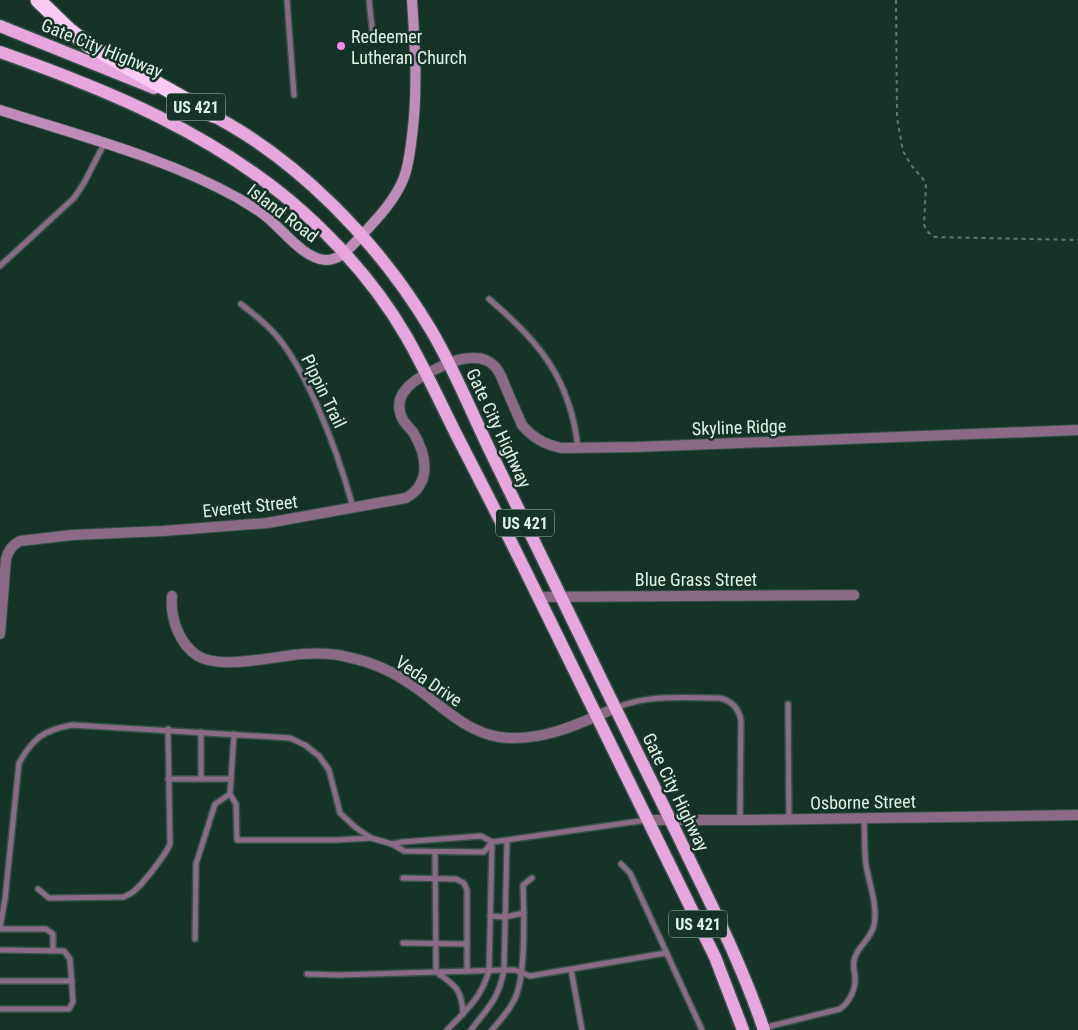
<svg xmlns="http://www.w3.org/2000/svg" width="1078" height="1030" viewBox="0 0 1078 1030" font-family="'Roboto Condensed',sans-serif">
	<rect width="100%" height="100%" fill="#153427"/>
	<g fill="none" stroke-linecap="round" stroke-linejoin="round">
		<g stroke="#355246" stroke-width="8">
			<g id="lane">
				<path d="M287 0 294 95"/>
				<path d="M369 0 373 37 377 39 415 41"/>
				<path d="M0 266 74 198 84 183 104 144"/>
				<path d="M489 299C540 342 570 379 578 447"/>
				<path d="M241 304C255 315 269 326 280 340 295 359 306 381 316 403 331 437 343 471 353 507"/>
				<path d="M788 704 789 819"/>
				<path d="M616 708C648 694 685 698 720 698 732 701 739 708 741 721L740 820"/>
				<path d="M234 734 230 794 236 804 237 840H336L371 838"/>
				<path d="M168 779H201V732"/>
				<path d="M201 779H231"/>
				<path d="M392 844 402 842 481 836 492 842 647 820"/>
				<path d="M435 852 436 972C455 985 462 989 463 1014"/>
				<path d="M621 864 630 873 702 1030"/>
				<path d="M403 878 456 879 464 883 467 890V971"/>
				<path d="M38 889 49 898 124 897C127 895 131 894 134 891 143 884 166 854 170 844L168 729"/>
				<path d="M490 916 505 917 524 913"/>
				<path d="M0 928 5 899 19 763C33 738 44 730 72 725L290 738 305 745 319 756 329 770 340 813 355 827 371 838 392 844 404 851 484 852 492 842"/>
				<path d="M0 929H46L53 934V951"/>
				<path d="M195 939 196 864 215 804 230 794"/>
				<path d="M403 943 467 944"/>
				<path d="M0 950 64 951 70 959 73 1002 69 1009H0"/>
				<path d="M571 969 582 1030"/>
				<path d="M307 974 338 975 504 970H515L530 976 666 953"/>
				<path d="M0 981H72"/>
				<path d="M763 1028 840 1009C850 1001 856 989 855 976 854 971 853 966 854 961 856 947 871 940 874 925 878 906 869 883 866 865 864 850 865 834 864 819"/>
				<path d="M447 1030C467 1009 480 1000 489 971L492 843"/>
				<path d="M471 1030C488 1007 498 1001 504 970L507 840"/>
				<path d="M492 1030C501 1019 511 1009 516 996 526 971 524 913 523 885L532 878"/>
			</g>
		</g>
		<g stroke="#355246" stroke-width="12">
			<g id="street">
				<path d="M172 596C170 618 179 644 198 656 220 670 276 656 302 654 317 653 333 653 347 657 373 662 398 674 419 690 444 708 467 732 499 737 540 743 579 724 615 708"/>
				<path d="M538 597 854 595"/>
				<path d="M0 634 6 559C8 550 12 545 20 541L72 535 163 531 267 523 406 498C432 483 427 455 413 432 410 428 406 425 403 420 391 397 410 382 428 373 442 366 458 357 475 358 487 358 496 365 501 376 508 393 515 409 522 425 533 438 544 444 561 448L636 447 1078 430"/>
				<path d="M648 820H740L1078 815"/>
			</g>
		</g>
		<g stroke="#355246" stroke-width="12">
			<path id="secondary" d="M0 110C80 136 164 157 238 198 246 203 255 208 263 214 282 228 303 259 326 260 342 260 352 245 362 235 378 218 394 201 403 180 409 166 410 151 412 136 418 90 415 46 412 0"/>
		</g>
		<g stroke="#355246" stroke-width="15">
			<g id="primary">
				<path d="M0 26 154 88"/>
				<path d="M0 52C108 90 215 134 302 211 342 247 379 289 406 336 424 367 439 400 455 432 479 479 503 525 526 572 589 700 652 829 715 957L743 1030"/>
				<path d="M204 111C296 156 379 243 431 330 456 372 474 419 496 463 531 536 567 608 602 681 633 744 664 806 694 869 720 922 745 974 764 1030"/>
			</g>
		</g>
		<g stroke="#355246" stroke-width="18">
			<path id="highway" d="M38 0 69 30 90 46 213 115"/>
		</g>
		<path stroke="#5e786d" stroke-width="2" stroke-dasharray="4 4" stroke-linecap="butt" d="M896 0 897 118 903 151 911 165 923 179 926 186 924 224C926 231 929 234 935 237L1078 240"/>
		<use href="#lane" stroke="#8a6a85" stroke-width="5"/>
		<use href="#street" stroke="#8a6a85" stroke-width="10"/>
		<use href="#secondary" stroke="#bf8cb8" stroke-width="10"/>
		<use href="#primary" stroke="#e7a6de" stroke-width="12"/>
		<use href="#highway" stroke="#facaf3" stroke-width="15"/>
	</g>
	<circle fill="#f788eb" stroke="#153427" stroke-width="2" cx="341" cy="46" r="5"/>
	<g text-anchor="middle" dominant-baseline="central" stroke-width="5" stroke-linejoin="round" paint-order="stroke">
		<g fill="#153427" stroke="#a2b8ae" stroke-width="1">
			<rect x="167" y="93.5" width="58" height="27" rx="4"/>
			<rect x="496" y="509.5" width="58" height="27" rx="4"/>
			<rect x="669" y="910.5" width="58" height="27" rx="4"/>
		</g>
		<g font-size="16" font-weight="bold" fill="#dff1e8">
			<text x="196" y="107">US 421</text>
			<text x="525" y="523">US 421</text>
			<text x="698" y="924">US 421</text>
		</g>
		<g font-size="18" fill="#dff1e8" stroke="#153427" text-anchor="start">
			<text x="351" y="36">Redeemer<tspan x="351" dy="21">Lutheran Church</tspan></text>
		</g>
		<g font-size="18" fill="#dff1e8" stroke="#153427">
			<text transform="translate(102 48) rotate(22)">Gate City Highway</text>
			<text transform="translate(283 213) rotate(37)">Island Road</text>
			<text transform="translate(324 391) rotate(64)">Pippin Trail</text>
			<text transform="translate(739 427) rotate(-2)">Skyline Ridge</text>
			<text transform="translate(499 428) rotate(65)">Gate City Highway</text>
			<text transform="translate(250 506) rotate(-6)">Everett Street</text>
			<text x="696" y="579">Blue Grass Street</text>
			<text transform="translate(429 681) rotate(34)">Veda Drive</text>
			<text transform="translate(676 792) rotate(64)">Gate City Highway</text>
			<text transform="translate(863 802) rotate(-1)">Osborne Street</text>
		</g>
	</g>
</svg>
